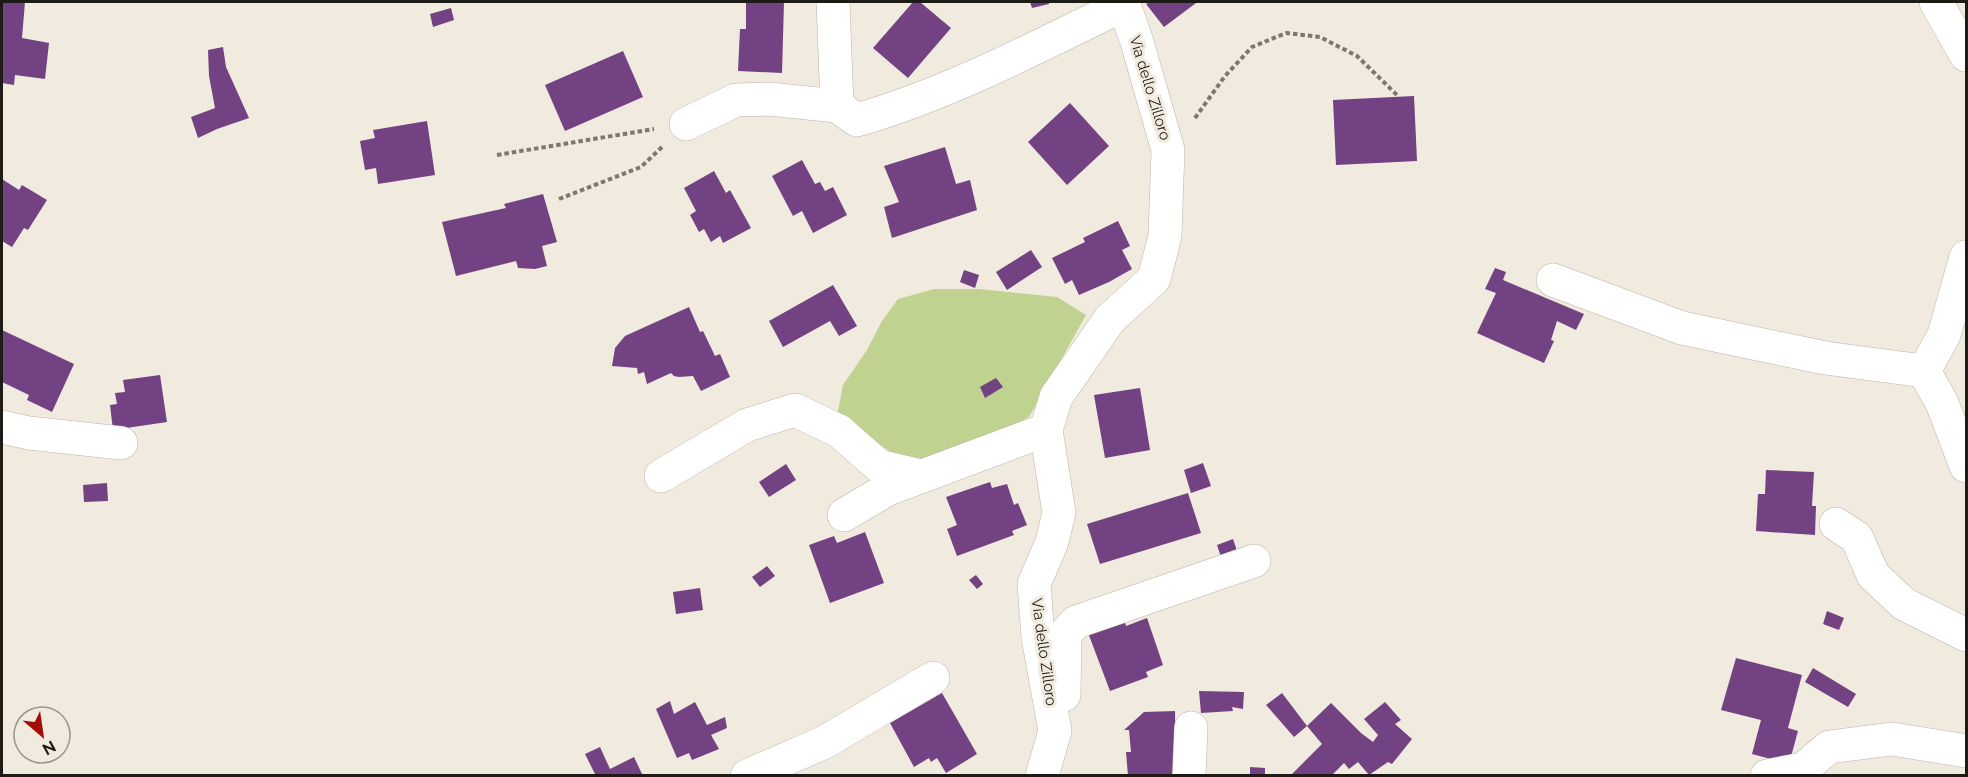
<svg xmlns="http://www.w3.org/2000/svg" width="1968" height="777" viewBox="0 0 1968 777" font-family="Raleway,sans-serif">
	<rect width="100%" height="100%" fill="#f1eade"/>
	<path fill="#c0d28f" d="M934 289H979L1057 297 1086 315 1029 417 1005 429 923 462 892 453 846 421 838 411 843 385 867 350 882 321 898 299Z"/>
	<g fill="#724282">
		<path d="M2 2H25L22 38 49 43 45 79 15 75 14 85 2 83Z"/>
		<path d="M746 2H784L782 73 738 71 740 29H746Z"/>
		<path d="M913 2H920L951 28 908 78 873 48Z"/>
		<path d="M1030 2H1049V4L1032 8Z"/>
		<path d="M1150 2H1195L1196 3 1164 27 1146 4Z"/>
		<path d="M451 8 454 20 433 27 430 14Z"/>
		<path d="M223 47 226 67 249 118 217 129 198 138 191 117 215 108 209 76 208 50Z"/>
		<path d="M623 51 643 97 565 131 545 85Z"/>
		<path d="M1414 96 1417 161 1336 165 1333 100Z"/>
		<path d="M1070 103 1109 146 1067 185 1028 142Z"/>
		<path d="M427 121 435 175 378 184 376 168 365 170 360 141 375 138 373 130Z"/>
		<path d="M945 147 956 184 970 180 977 210 892 238 884 207 899 202 884 166Z"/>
		<path d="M802 160 815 184 820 182 825 191 833 187 847 215 813 233 802 211 793 216 772 176Z"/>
		<path d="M714 171 726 193 730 190 751 228 723 243 720 236 711 242 704 229 699 232 690 215 696 211 684 188Z"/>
		<path d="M2 179 19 190 22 185 47 200 28 230 24 228 12 247 2 241Z"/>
		<path d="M543 194 557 242 542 246 547 266 535 269 518 268 516 261 456 276 442 222 506 208 504 204Z"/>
		<path d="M1118 221 1130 246 1122 250 1132 269 1109 282 1079 295 1072 280 1065 284 1052 258 1085 242 1083 238Z"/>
		<path d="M1031 250 1042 267 1007 290 996 272Z"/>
		<path d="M1495 268 1506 272 1503 280 1584 314 1576 330 1557 321 1551 340 1554 341 1544 363 1477 333 1496 293 1485 289Z"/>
		<path d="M964 270 979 275 975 288 960 282Z"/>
		<path d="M833 285 857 326 839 336 830 321 783 347 769 321Z"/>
		<path d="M689 307 700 332 703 331 715 356 720 354 730 377 701 391 693 376 679 377 674 376 671 373 647 384 644 372 638 374 637 368 612 366 615 348 625 336Z"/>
		<path d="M2 330 74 364 52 412 27 400 29 395 2 382Z"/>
		<path d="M160 375 167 422 113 430 110 405 117 404 115 393 125 392 123 380Z"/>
		<path d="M996 378 1003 387 985 398 980 387Z"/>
		<path d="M1140 388 1150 450 1105 458 1094 395Z"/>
		<path d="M1203 463 1211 486 1191 493 1184 470Z"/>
		<path d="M786 464 796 480 769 497 759 482Z"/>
		<path d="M1766 470 1814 472 1812 506H1816L1815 535 1756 531 1758 494H1765Z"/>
		<path d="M990 482 992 488 1007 484 1014 505 1018 503 1027 525 1012 531 1014 535 957 556 947 529 957 525 946 497Z"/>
		<path d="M107 483 108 501 84 502 83 485Z"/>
		<path d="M1188 493 1201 533 1100 564 1087 524Z"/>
		<path d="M865 532 884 583 830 603 809 545 834 536 837 543Z"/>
		<path d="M1233 539 1238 554 1222 560 1217 545Z"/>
		<path d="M767 566 775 576 760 587 752 577Z"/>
		<path d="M976 575 983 584 977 589 969 580Z"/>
		<path d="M700 588 703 610 676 614 673 592Z"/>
		<path d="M1827 611 1844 618 1839 630 1823 624Z"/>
		<path d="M1123 615 1126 626 1147 618 1163 665 1146 672 1148 677 1110 691 1087 630Z"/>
		<path d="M1736 658 1802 675 1788 728 1798 731 1789 764 1752 754 1761 720 1721 710Z"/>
		<path d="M1813 668 1856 694 1848 707 1805 682Z"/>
		<path d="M1199 691 1244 692 1243 709 1232 707 1233 711 1201 713Z"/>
		<path d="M942 693 977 754 946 773 937 758 931 762 929 758 914 767 890 723Z"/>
		<path d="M1282 693 1307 726 1294 737 1266 705Z"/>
		<path d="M670 701 674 714 695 702 707 725 725 717 727 728 711 735 719 749 692 760 689 753 677 758 656 709Z"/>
		<path d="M1385 702 1401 720 1395 724 1412 739 1392 764 1388 762 1369 775 1358 762 1349 769 1344 763 1331 776H1290L1322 744 1307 726 1331 703 1361 733 1373 742 1378 735 1364 719Z"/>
		<path d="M1175 711 1176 776H1128L1126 752H1131L1129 730H1124L1144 712Z"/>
		<path d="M600 747 610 769 634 757 643 776H596L585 754Z"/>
		<path d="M1250 767 1265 768V776H1250Z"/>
	</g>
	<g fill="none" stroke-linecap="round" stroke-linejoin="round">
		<g stroke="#bbb5a9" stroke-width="34">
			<g id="minor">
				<path d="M833 2 837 106"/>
				<path d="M1936 2 1966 55"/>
				<path d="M686 124 736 100 769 99 837 106 857 120C950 93 1037 47 1123 5"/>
				<path d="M1966 257 1944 335 1924 371 1942 403 1966 466"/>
				<path d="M1553 280 1682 328 1825 358 1924 371"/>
				<path d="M2 427 29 433 121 443"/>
				<path d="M661 476 747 425 795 410 839 431 879 466 921 476"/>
				<path d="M844 515 888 489 1046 430"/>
				<path d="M1836 524 1857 538 1873 575 1904 604 1966 635"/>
				<path d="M1064 695 1065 634 1076 622 1254 561"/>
				<path d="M747 776 825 742 933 678"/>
				<path d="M1042 776 1055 731 1038 637 1034 584 1052 542 1059 513 1046 430 1056 397 1110 319 1154 279 1165 236 1168 150 1137 42 1123 2"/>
				<path d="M1189 776 1191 728"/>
				<path d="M1767 776 1803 769 1829 747 1892 739 1966 751"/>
			</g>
		</g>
		<g stroke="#7c7870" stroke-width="4" stroke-dasharray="4.5 3" stroke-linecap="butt">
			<path d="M1195 118 1225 76 1252 47 1286 33 1320 37 1357 56 1397 95"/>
			<path d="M497 155 654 129"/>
			<path d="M559 199 641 167 662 147"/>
		</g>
		<use href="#minor" stroke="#fff" stroke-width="33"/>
	</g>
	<g text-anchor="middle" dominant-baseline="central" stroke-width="6" stroke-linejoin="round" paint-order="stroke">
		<g font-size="15" fill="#1d1b16" stroke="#f1eade">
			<text transform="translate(1150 88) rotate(73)">Via dello Zilloro</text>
			<text transform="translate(1044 652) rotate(82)">Via dello Zilloro</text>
		</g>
	</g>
	<rect width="1968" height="777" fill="none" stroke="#1d1b16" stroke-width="6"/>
	<g transform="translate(42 735) rotate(151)"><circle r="28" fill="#f1eade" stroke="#9c978e" stroke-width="1.5"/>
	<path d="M0-4.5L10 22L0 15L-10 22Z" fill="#a40f05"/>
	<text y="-9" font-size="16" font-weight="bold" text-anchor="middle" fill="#1d1b16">N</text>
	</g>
</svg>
